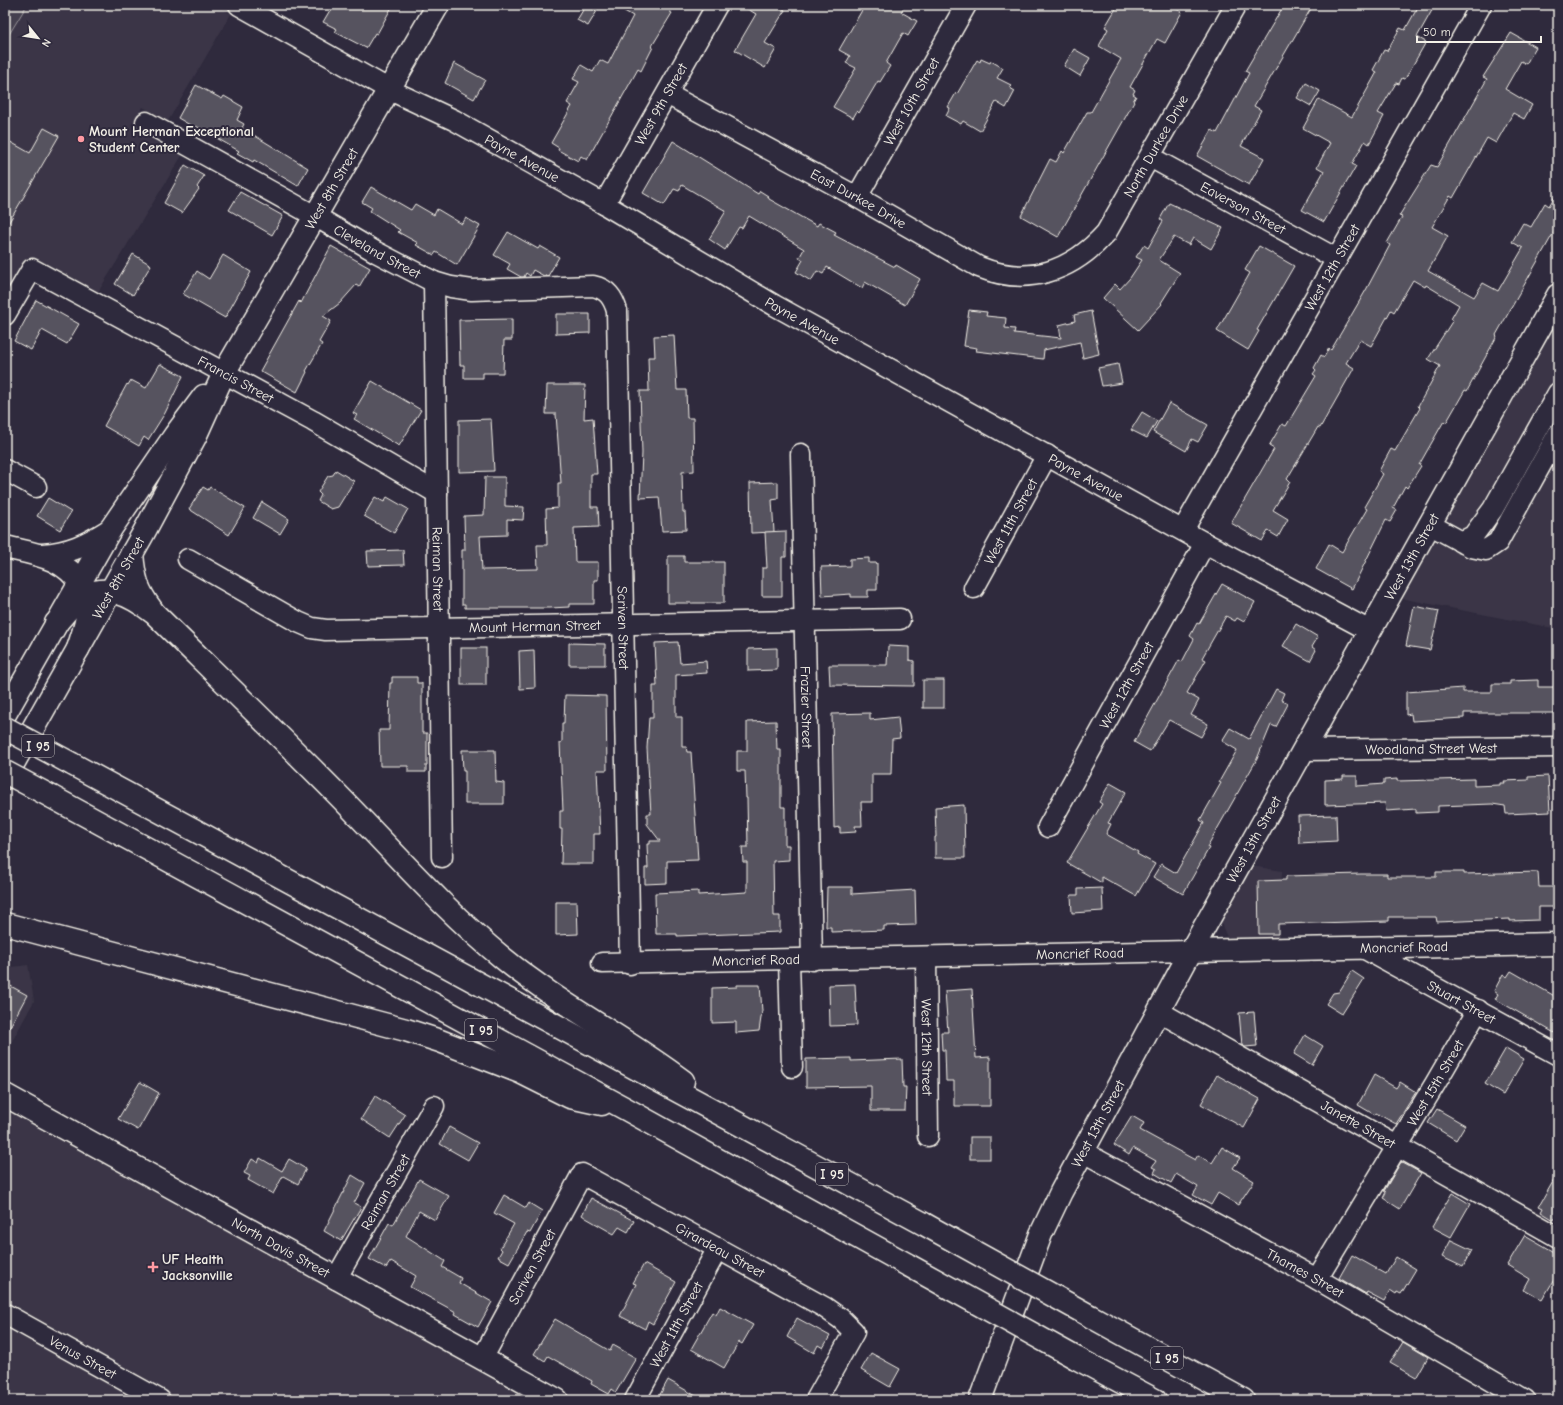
<svg xmlns="http://www.w3.org/2000/svg" width="1563" height="1405" viewBox="0 0 1563 1405" font-family="'Comic Neue',sans-serif">
	<rect width="100%" height="100%" fill="#2f2a3d"/>
	<filter id="ink" filterUnits="userSpaceOnUse"><feTurbulence type="fractalNoise" baseFrequency=".025" numOctaves="2"/><feDisplacementMap in="SourceGraphic" scale="8" xChannelSelector="R" yChannelSelector="G"/><feConvolveMatrix kernelMatrix="1 2 1 2 8 2 1 2 1" color-interpolation-filters="sRGB"/></filter>
	<g filter="url(#ink)">
		<g fill="#3b3647">
			<path d="M27 5H216L231 14 168 121 143 107 131 125 183 154 95 297 28 257 5 295V41Z"/>
			<path d="M1558 314V629L1400 598Z"/>
			<path d="M1252 866 1282 871 1279 939 1232 940 1227 937 1223 928 1221 921Z"/>
			<path d="M28 965 34 1001 5 1054V968Z"/>
			<path d="M5 1103 535 1397 533 1400H5Z"/>
		</g>
		<path fill="#454050" stroke="#9c989c" d="M5 5H27L5 41Z"/>
		<g fill="#56525f" stroke="#f4f1e8">
			<path d="M333 5H393L377 34 375 33 366 48 335 32 337 29 323 22Z"/>
			<path d="M586 5 597 11 588 26 577 20Z"/>
			<path d="M614 5H664L671 10 670 12 672 13 652 46 653 47 641 71 638 69 587 160 581 156 578 161 558 150 559 148 551 143 572 106 567 103 579 82 573 79 581 65 593 72 600 60 608 64 633 16Z"/>
			<path d="M741 5H777L785 10 765 43 776 49 765 68 735 50 756 14Z"/>
			<path d="M865 5H905L901 12 917 21 908 36 903 33 886 63 890 66 880 82 878 81 859 113 857 111 853 118 833 107 856 68 846 63 850 56 839 50Z"/>
			<path d="M1118 5H1169L1182 12 1165 43 1157 39 1130 87 1135 90 1133 94 1136 96 1133 101 1134 102 1058 237 1021 216 1050 159 1056 162 1062 151 1064 153 1087 112H1091L1121 59 1099 46 1108 29 1105 27Z"/>
			<path d="M1284 5H1313L1254 106 1261 110 1241 146 1264 158 1249 185 1197 156 1212 130 1217 133 1249 73 1245 71Z"/>
			<path d="M1419 5H1435L1417 37 1426 42 1405 79 1402 78 1399 84 1396 83 1378 113 1384 116 1369 144 1365 141 1352 164 1356 166 1324 222 1302 210 1324 171 1317 167 1330 143 1303 128 1319 99 1352 117 1377 72 1373 70 1384 50 1387 51 1400 28 1405 30Z"/>
			<path d="M1511 33 1536 47 1526 64 1521 61 1505 89 1532 105 1524 119 1513 113 1496 143 1487 138 1453 198 1450 196 1432 227 1448 236 1428 271 1474 297 1483 283 1498 291 1523 248 1512 242 1523 223 1531 227 1545 203 1549 206 1558 191V225L1496 335 1497 336 1467 391 1465 390 1446 423 1444 421 1419 465 1421 466 1407 488 1405 486 1393 508 1397 510 1390 522 1386 520 1352 589 1316 569 1329 544 1342 552 1367 509 1364 507 1383 474 1379 471 1391 449 1395 451 1420 408 1418 406 1440 366 1428 359 1453 320 1451 319 1459 305 1426 285 1425 287 1413 280 1394 312 1391 310 1371 346 1360 340 1346 363 1354 368 1320 428 1318 427 1287 479 1290 482 1273 510 1288 519 1278 537 1268 531 1262 541 1231 523 1274 449 1269 446 1282 424 1286 426 1316 376 1313 374 1316 370 1314 368 1321 355 1324 357 1329 348 1331 350 1366 290 1390 245 1387 243 1402 217 1399 216 1431 165 1437 167 1487 79 1483 77Z"/>
			<path d="M1074 49 1090 58 1080 76 1064 66Z"/>
			<path d="M981 59 990 63 991 61 1003 68 997 78 1011 85 1010 88 1015 91 1006 108 996 102 980 131 963 121 961 124 946 116 950 108 948 107 956 93 957 94 977 60 980 62Z"/>
			<path d="M454 63 485 80 474 99 445 83Z"/>
			<path d="M1306 83 1320 91 1311 106 1297 98Z"/>
			<path d="M196 85 222 99 224 96 243 107 237 120 244 124 242 128 308 168 298 186 254 160 253 162 237 153 239 151 196 126 195 128 178 118Z"/>
			<path d="M44 128 59 136 5 229V139L30 153Z"/>
			<path d="M673 141 758 194 760 191 768 196 769 199 817 226 819 223 836 232 834 235 895 267 896 265 920 279 905 305 865 282 862 288 827 267 823 274 817 271 811 281 796 272 803 260 799 258 804 249 749 216 742 228 739 227 725 250 709 239 726 211 682 185 679 191 674 189 664 205 643 193Z"/>
			<path d="M185 165 204 176 197 187 199 189 182 213 164 203Z"/>
			<path d="M371 187 411 210 415 204 434 215 437 209 462 224 466 218 480 226 457 265 436 252 434 255 416 245 418 243 398 232 400 230 370 211 372 208 362 202Z"/>
			<path d="M240 192 283 216 272 235 229 210Z"/>
			<path d="M1169 203 1223 228 1211 249 1193 238 1189 245 1174 237 1159 260 1180 273 1161 303 1162 304 1138 330 1103 298 1115 284 1120 289 1130 278 1142 260 1136 257 1144 245 1148 248 1163 221 1160 219Z"/>
			<path d="M508 232 538 249 540 246 559 257 548 276H544L533 270 530 276 526 273 524 277H521L507 269 510 264 494 255Z"/>
			<path d="M331 246 370 268 359 287 356 285 340 303 323 316 331 321 319 342 322 344 306 371 307 372 297 392 260 371 299 301 301 303Z"/>
			<path d="M1259 246 1294 266 1257 330 1259 331 1248 350 1217 331 1250 273 1245 270Z"/>
			<path d="M133 254 151 265 133 295 115 284Z"/>
			<path d="M223 255 251 272 225 318 183 294 197 271 209 279Z"/>
			<path d="M36 300 79 324 67 344 42 330 31 350 14 341Z"/>
			<path d="M969 310 987 312 986 316 1006 318 1005 328 1015 329 1014 333 1061 338 1059 325 1075 321 1074 315 1091 311 1099 354 1083 358 1080 342 1044 350 1043 359 976 351 977 348 964 346Z"/>
			<path d="M556 314H590V333L556 334Z"/>
			<path d="M512 319V340H504L503 373H483V378H464V365H460L459 320Z"/>
			<path d="M674 335 677 390H686L687 418H693L694 471 682 472 683 512H685L686 530 662 531 659 497 640 498 642 453 640 391H649L648 357H655L654 336Z"/>
			<path d="M160 364 183 376 165 413 148 440 144 437 139 446 104 426 127 384 128 385 131 380 146 388Z"/>
			<path d="M1118 364 1122 383 1102 386 1098 368Z"/>
			<path d="M372 381 421 410 399 446 354 419 357 415 353 413Z"/>
			<path d="M547 385H585L584 419 593 418 597 474H591V507H598L599 527 574 528 575 562H598V580H594V604H569V607L550 608H465V604H462V550H465L464 516 484 515 485 477H505V506L524 507 523 520 507 519V535L480 536 482 570 538 569 537 545H547L546 509 558 508V483H561L556 414H546Z"/>
			<path d="M1169 403 1208 425 1198 442 1192 439 1186 451 1153 432Z"/>
			<path d="M1142 412 1157 421 1147 438 1131 430Z"/>
			<path d="M491 419 494 471 459 472V420Z"/>
			<path d="M336 470 354 481 338 507 331 509 318 501 321 495 318 492 328 476 333 475Z"/>
			<path d="M778 482V499L772 500 774 532 751 533 750 483Z"/>
			<path d="M203 487 208 490 210 487 245 508 229 535 189 509Z"/>
			<path d="M375 497 384 502 387 497 408 509 394 533 364 516Z"/>
			<path d="M48 498 71 512 60 530 37 516Z"/>
			<path d="M262 502 289 519 280 534 253 518Z"/>
			<path d="M786 531V557H782V596H762V568H767L765 532Z"/>
			<path d="M403 550 404 565 368 566 367 551Z"/>
			<path d="M668 556H684V562H724V603H668Z"/>
			<path d="M869 558V563H877V590H868V597H851V594L822 596 821 567 850 566V559Z"/>
			<path d="M1222 584 1255 602 1244 622 1237 618 1235 621 1226 616 1202 658 1206 660 1187 693 1199 700 1191 715 1208 724 1201 737 1169 720 1150 751 1134 742 1179 660 1182 662 1194 639 1190 636 1197 623 1199 624Z"/>
			<path d="M1414 606 1439 611 1430 650 1406 646Z"/>
			<path d="M1296 624 1318 637 1312 647 1316 650 1310 661 1283 646Z"/>
			<path d="M678 642 680 663 706 661 707 673 676 675V717H682V747H686L687 752H691L698 860 667 861V883L645 884V868H648L647 844H650V841H660L647 824V814H651L647 748 649 718H653V686H657L655 643Z"/>
			<path d="M569 643 605 644V665H569Z"/>
			<path d="M888 646 909 647V660L914 661V686L830 685 829 665H887Z"/>
			<rect x="461" y="648" width="25" height="37"/>
			<path d="M777 648V670L748 671V649Z"/>
			<path d="M534 650 535 688 520 689 519 651Z"/>
			<path d="M392 677H417V683H422V733H427V765H426V772H408V766H380L379 730H389L390 683H392Z"/>
			<rect x="923" y="680" width="21" height="28"/>
			<path d="M1538 680V687H1558V713H1464V718L1412 721 1411 714 1406 715V692L1463 688V692H1492V684H1510V681Z"/>
			<path d="M1276 689 1284 693 1281 700 1288 704 1276 727 1271 725 1257 759 1207 847 1209 848 1183 894 1153 877 1161 864 1176 873 1204 823 1200 820 1221 783 1219 782 1237 750 1222 741 1230 728 1249 739Z"/>
			<path d="M565 695 606 696 607 770H597L600 834H594V864H561L562 829H560V811H563L560 743 562 742V723H564Z"/>
			<path d="M870 713V720L898 717 900 738 892 739 891 774H872V802H861L862 826H855L856 832 840 833V827L834 828 832 714Z"/>
			<path d="M776 721 777 750H781V807H785V845H789V860L773 861 774 916H780V932L677 936V934H656L655 893 698 891V895L747 892V862H743L742 847H748L747 798H746L745 771H737V751H747V722Z"/>
			<path d="M462 750H495L496 782 504 783V804H465V771H463Z"/>
			<path d="M1343 776H1357V786L1384 784V780L1397 779V781L1474 779V786L1500 785V783H1505L1504 781 1528 780V777L1548 776 1550 812 1506 814 1505 806 1492 804 1438 806V812L1416 813V809L1386 811 1385 803 1325 805V780L1343 779Z"/>
			<path d="M1110 783 1126 792 1108 823 1111 824 1106 834 1138 852 1137 854 1155 864 1136 896 1102 877V883L1067 863 1102 804 1099 802Z"/>
			<path d="M964 805 965 858H935V837H936L935 807Z"/>
			<path d="M1336 815 1337 841 1299 843 1298 816Z"/>
			<path d="M1436 872H1464V874L1538 872 1539 887H1558V907H1539V920L1510 921V919L1437 922 1436 917H1389V921L1278 924V934H1259L1258 881 1286 880V876L1361 874H1387V877H1436Z"/>
			<path d="M827 887H852V894L915 890 916 925 884 926V930L831 932V927H826Z"/>
			<path d="M1102 888 1103 911 1072 913 1071 895H1078V889Z"/>
			<path d="M556 902H577L578 934 556 935Z"/>
			<path d="M1352 971 1364 979 1342 1014 1326 1004 1333 993 1339 992Z"/>
			<path d="M1511 971 1558 998V1035L1495 999 1498 994 1494 991 1503 974 1507 977Z"/>
			<path d="M5 983 27 995 5 1036Z"/>
			<path d="M855 984 857 1025 830 1026 829 985Z"/>
			<path d="M737 985H760L762 1011 759 1031 736 1033V1022L712 1023V988L737 987Z"/>
			<path d="M972 989 976 1058 990 1057V1106H954V1081H946L945 1050H942L941 1032H948L945 991Z"/>
			<path d="M1254 1012 1257 1046 1245 1047 1242 1045 1239 1013Z"/>
			<path d="M1305 1035 1323 1046 1312 1065 1294 1054Z"/>
			<path d="M1506 1048 1524 1059 1503 1095 1485 1084Z"/>
			<path d="M851 1058V1061L902 1059 903 1087H906L905 1111H871V1086L806 1087V1059Z"/>
			<path d="M1217 1075 1260 1099 1244 1128 1201 1104Z"/>
			<path d="M1374 1075 1396 1088 1400 1082 1416 1092 1396 1124 1376 1113 1375 1115 1358 1105Z"/>
			<path d="M140 1082 159 1093 138 1130 118 1119Z"/>
			<path d="M375 1096 405 1115 390 1138 361 1119Z"/>
			<path d="M1437 1109 1465 1125 1456 1140 1428 1123Z"/>
			<path d="M1132 1116 1144 1123 1140 1130 1195 1160 1198 1155 1212 1163 1222 1147 1240 1158 1233 1168 1254 1181 1238 1205 1218 1193 1211 1205 1193 1195 1198 1187 1176 1174 1171 1183 1154 1173 1156 1169 1152 1167 1156 1161 1133 1148 1129 1155 1114 1145Z"/>
			<path d="M449 1127 478 1143 468 1160 440 1144Z"/>
			<rect x="970" y="1137" width="20" height="22"/>
			<path d="M260 1158 282 1171 289 1159 306 1169 298 1184 283 1176 273 1194 248 1180 250 1176 244 1173 252 1159 258 1163Z"/>
			<path d="M1401 1162 1421 1173 1400 1209 1383 1198 1386 1192 1384 1191Z"/>
			<path d="M1558 1173V1212L1554 1220 1541 1212 1543 1208 1539 1206Z"/>
			<path d="M352 1175 365 1183 354 1203 361 1207 341 1241 324 1231Z"/>
			<path d="M419 1179 449 1196 435 1220 419 1211 406 1236 445 1261 442 1267 461 1278 459 1283 492 1302 478 1327 455 1314 456 1312 410 1287 416 1276 391 1261 386 1268 369 1259 389 1223 393 1225Z"/>
			<path d="M1452 1193 1470 1204 1451 1237 1432 1227Z"/>
			<path d="M504 1195 526 1208 529 1203 542 1211 530 1233 527 1232 509 1263 498 1257 502 1250 500 1248 514 1224 494 1213Z"/>
			<path d="M591 1198 634 1221 628 1232 619 1227 614 1234 586 1218 582 1215Z"/>
			<path d="M1525 1235 1558 1254V1273L1542 1300 1524 1290 1530 1279 1507 1265Z"/>
			<path d="M1451 1240 1472 1250 1463 1267 1442 1257Z"/>
			<path d="M1352 1255 1386 1274 1396 1257 1416 1269 1401 1294 1397 1292 1396 1294 1390 1290 1384 1301 1367 1292 1366 1294 1339 1278Z"/>
			<path d="M644 1264 676 1282 653 1324 648 1321 645 1329 620 1316 636 1284 633 1283Z"/>
			<path d="M720 1307 753 1325 742 1344 739 1342 724 1368 691 1349 712 1312 716 1315Z"/>
			<path d="M797 1318 830 1336 823 1348 818 1345 814 1353 787 1337Z"/>
			<path d="M555 1319 610 1351 613 1345 636 1358 616 1392 612 1389 609 1394 591 1384 592 1381 548 1356 545 1361 534 1354Z"/>
			<path d="M1403 1342 1428 1357 1416 1378 1390 1363Z"/>
			<path d="M871 1353 900 1369 890 1387 861 1370Z"/>
			<path d="M668 1380 703 1400H657Z"/>
		</g>
		<g fill="none" stroke-linecap="round" stroke-linejoin="round">
			<g stroke="#f4f1e8" stroke-width="23">
				<g id="street">
					<path id="s1" d="M239 5 390 90 454 120 604 204 774 305 1205 543 1370 631"/>
					<path id="s2" d="M667 94 857 197 979 267C1028 287 1072 271 1106 233L1236 5"/>
					<path id="s3" d="M146 122 315 216 376 252 434 282 451 287 472 290 593 286C607 289 613 297 617 311L630 964"/>
					<path id="s4" d="M1150 157 1337 259"/>
					<path id="s5" d="M857 197 966 5"/>
					<path id="s6" d="M604 204 717 5"/>
					<path id="s7" d="M434 282 442 857"/>
					<path id="s8" d="M5 315 32 269 313 421 437 493"/>
					<path id="s9" d="M801 454 812 960"/>
					<path d="M5 470 36 487"/>
					<path d="M1429 524 1471 547 1486 550 1498 542 1558 434"/>
					<path id="s10" d="M1183 530 1481 5"/>
					<path d="M1461 542 1473 536 1493 509 1558 393"/>
					<path id="s11" d="M188 559 298 622 312 628 326 630 900 619"/>
					<path id="s12" d="M974 588 1047 455"/>
					<path id="s13" d="M1304 750 1558 747"/>
					<path id="s14" d="M1048 827 1205 543"/>
					<path id="s15" d="M1365 949 1558 1055"/>
					<path id="s16" d="M926 957 928 1136"/>
					<path d="M789 960 792 1067"/>
					<path id="s17" d="M602 963 1191 951"/>
					<path id="s18" d="M1158 1011 1558 1237"/>
					<path id="s19" d="M1083 1152 1317 1279 1525 1400"/>
					<path id="s20" d="M336 1279 434 1106"/>
					<path id="s21" d="M1317 1279 1435 1084 1478 1010"/>
					<path id="s22" d="M5 1314 160 1400"/>
					<path id="s23" d="M482 1359 582 1174 824 1307 841 1319 854 1332 816 1400"/>
					<path id="s24" d="M635 1400 718 1248"/>
				</g>
			</g>
			<g stroke="#f4f1e8" stroke-width="25">
				<g id="secondary">
					<path d="M5 714 110 530 175 435 204 396"/>
					<path id="s25" d="M5 778 143 534 195 437 224 373 438 5"/>
					<path id="s26" d="M1191 951 1558 944"/>
					<path id="s27" d="M5 1095 557 1400"/>
					<path id="s28" d="M980 1400 1041 1234 1061 1192 1191 951 1558 295"/>
				</g>
			</g>
			<g stroke="#f4f1e8" stroke-width="25">
				<g id="highway">
					<path d="M5 547C35 554 65 557 82 586 86 594 89 601 88 610 87 623 82 636 78 649"/>
					<path d="M132 553C134 578 137 590 152 610"/>
					<path d="M42 555C70 553 86 545 110 530"/>
					<path d="M56 623C63 617 68 608 75 603 102 579 131 595 155 614 217 675 279 735 340 797 394 852 444 910 504 959 560 1005 625 1037 683 1081"/>
					<path d="M72 764 924 1224"/>
					<path d="M52 797 626 1109 908 1265"/>
					<path d="M5 924 406 1030 440 1041 520 1072 570 1097 602 1104"/>
					<path d="M1090 1316 1243 1400"/>
					<path d="M1076 1358 1155 1400"/>
				</g>
			</g>
			<use href="#street" stroke="#2f2a3d" stroke-width="20"/>
			<use href="#secondary" stroke="#2f2a3d" stroke-width="22"/>
			<use href="#highway" stroke="#2f2a3d" stroke-width="22"/>
			<g stroke="#f4f1e8" stroke-width="25" stroke-linecap="butt">
				<g id="highway-bridge">
					<path d="M5 728 72 764"/>
					<path d="M5 772 52 797"/>
					<path d="M924 1224 1090 1316"/>
					<path d="M908 1265 1076 1358"/>
				</g>
			</g>
			<use href="#highway-bridge" stroke="#2f2a3d" stroke-width="22"/>
		</g>
	</g>
	<g fill="#ff9aa2" stroke="#2f2a3d" stroke-width="1.5">
		<circle cx="81" cy="139" r="4"/>
		<path d="M151 1261h4v4h4v4h-4v4h-4v-4h-4v-4h4z"/>
	</g>
	<g text-anchor="middle" dominant-baseline="central" stroke-width="4" stroke-linejoin="round" paint-order="stroke">
		<g fill="#2f2a3d" stroke="#b9b5b5" stroke-width="1">
			<rect x="22" y="735" width="32" height="22" rx="3"/>
			<rect x="465" y="1019" width="32" height="22" rx="3"/>
			<rect x="816" y="1163" width="32" height="22" rx="3"/>
			<rect x="1151" y="1347" width="32" height="22" rx="3"/>
		</g>
		<g font-size="13" font-weight="bold" fill="#f4f1e8">
			<text x="38" y="746">I 95</text>
			<text x="481" y="1030">I 95</text>
			<text x="832" y="1174">I 95</text>
			<text x="1167" y="1358">I 95</text>
		</g>
		<g font-size="14" fill="#f4f1e8" stroke="#2f2a3d">
			<text stroke="none"><textPath href="#s5" startOffset="110">West 10th Street</textPath></text>
			<text stroke="none"><textPath href="#s6" startOffset="115">West 9th Street</textPath></text>
			<text stroke="none"><textPath href="#s2" startOffset="598">North Durkee Drive</textPath></text>
			<text stroke="none"><textPath href="#s1" startOffset="322">Payne Avenue</textPath></text>
			<text stroke="none"><textPath href="#s25" startOffset="674">West 8th Street</textPath></text>
			<text stroke="none"><textPath href="#s2" startOffset="218">East Durkee Drive</textPath></text>
			<text stroke="none"><textPath href="#s4" startOffset="106">Eaverson Street</textPath></text>
			<text stroke="none"><textPath href="#s3" startOffset="265">Cleveland Street</textPath></text>
			<text stroke="none"><textPath href="#s10" startOffset="302">West 12th Street</textPath></text>
			<text stroke="none"><textPath href="#s1" startOffset="646">Payne Avenue</textPath></text>
			<text stroke="none"><textPath href="#s8" startOffset="285">Francis Street</textPath></text>
			<text stroke="none"><textPath href="#s1" startOffset="970">Payne Avenue</textPath></text>
			<text stroke="none"><textPath href="#s12" startOffset="76">West 11th Street</textPath></text>
			<text stroke="none"><textPath href="#s28" startOffset="949">West 13th Street</textPath></text>
			<text stroke="none"><textPath href="#s7" startOffset="287">Reiman Street</textPath></text>
			<text stroke="none"><textPath href="#s25" startOffset="230">West 8th Street</textPath></text>
			<text stroke="none"><textPath href="#s11" startOffset="365">Mount Herman Street</textPath></text>
			<text stroke="none"><textPath href="#s3" startOffset="843">Scriven Street</textPath></text>
			<text stroke="none"><textPath href="#s14" startOffset="162">West 12th Street</textPath></text>
			<text stroke="none"><textPath href="#s9" startOffset="253">Frazier Street</textPath></text>
			<text stroke="none"><textPath href="#s13" startOffset="127">Woodland Street West</textPath></text>
			<text stroke="none"><textPath href="#s28" startOffset="625">West 13th Street</textPath></text>
			<text stroke="none"><textPath href="#s26" startOffset="213">Moncrief Road</textPath></text>
			<text stroke="none"><textPath href="#s17" startOffset="478">Moncrief Road</textPath></text>
			<text stroke="none"><textPath href="#s17" startOffset="154">Moncrief Road</textPath></text>
			<text stroke="none"><textPath href="#s15" startOffset="110">Stuart Street</textPath></text>
			<text stroke="none"><textPath href="#s16" startOffset="90">West 12th Street</textPath></text>
			<text stroke="none"><textPath href="#s21" startOffset="229">West 15th Street</textPath></text>
			<text stroke="none"><textPath href="#s28" startOffset="301">West 13th Street</textPath></text>
			<text stroke="none"><textPath href="#s18" startOffset="230">Janette Street</textPath></text>
			<text stroke="none"><textPath href="#s20" startOffset="100">Reiman Street</textPath></text>
			<text stroke="none"><textPath href="#s27" startOffset="315">North Davis Street</textPath></text>
			<text stroke="none"><textPath href="#s23" startOffset="368">Girardeau Street</textPath></text>
			<text stroke="none"><textPath href="#s23" startOffset="105">Scriven Street</textPath></text>
			<text stroke="none"><textPath href="#s19" startOffset="253">Thames Street</textPath></text>
			<text stroke="none"><textPath href="#s24" startOffset="86">West 11th Street</textPath></text>
			<text stroke="none"><textPath href="#s22" startOffset="89">Venus Street</textPath></text>
		</g>
		<g font-size="14" font-weight="bold" fill="#f4f1e8" stroke="#2f2a3d" text-anchor="start">
			<text x="89" y="131">Mount Herman Exceptional<tspan x="89" dy="16">Student Center</tspan></text>
			<text x="162" y="1259">UF Health<tspan x="162" dy="16">Jacksonville</tspan></text>
		</g>
	</g>
	<rect width="1563" height="1405" fill="none" stroke="#2f2a3d" stroke-width="20"/>
	<rect x="10" y="10" width="1543" height="1385" fill="none" stroke="#f4f1e8" stroke-width="1.5" filter="url(#ink)"/>
	<g transform="translate(38 38) rotate(120)" stroke="#2f2a3d" stroke-width="3" paint-order="stroke">
	<path d="M0-3L7 15L0 10L-7 15Z" fill="#f4f1e8"/>
	<text y="-6" font-size="11" font-weight="bold" text-anchor="middle" fill="#f4f1e8">N</text>
	</g>
	<path d="M1417 36v6h124v-6" fill="none" stroke="#f4f1e8" stroke-width="2"/>
	<text x="1423" y="36" font-size="12" fill="#f4f1e8" stroke="#2f2a3d" stroke-width="3" paint-order="stroke">50 m</text>
</svg>
